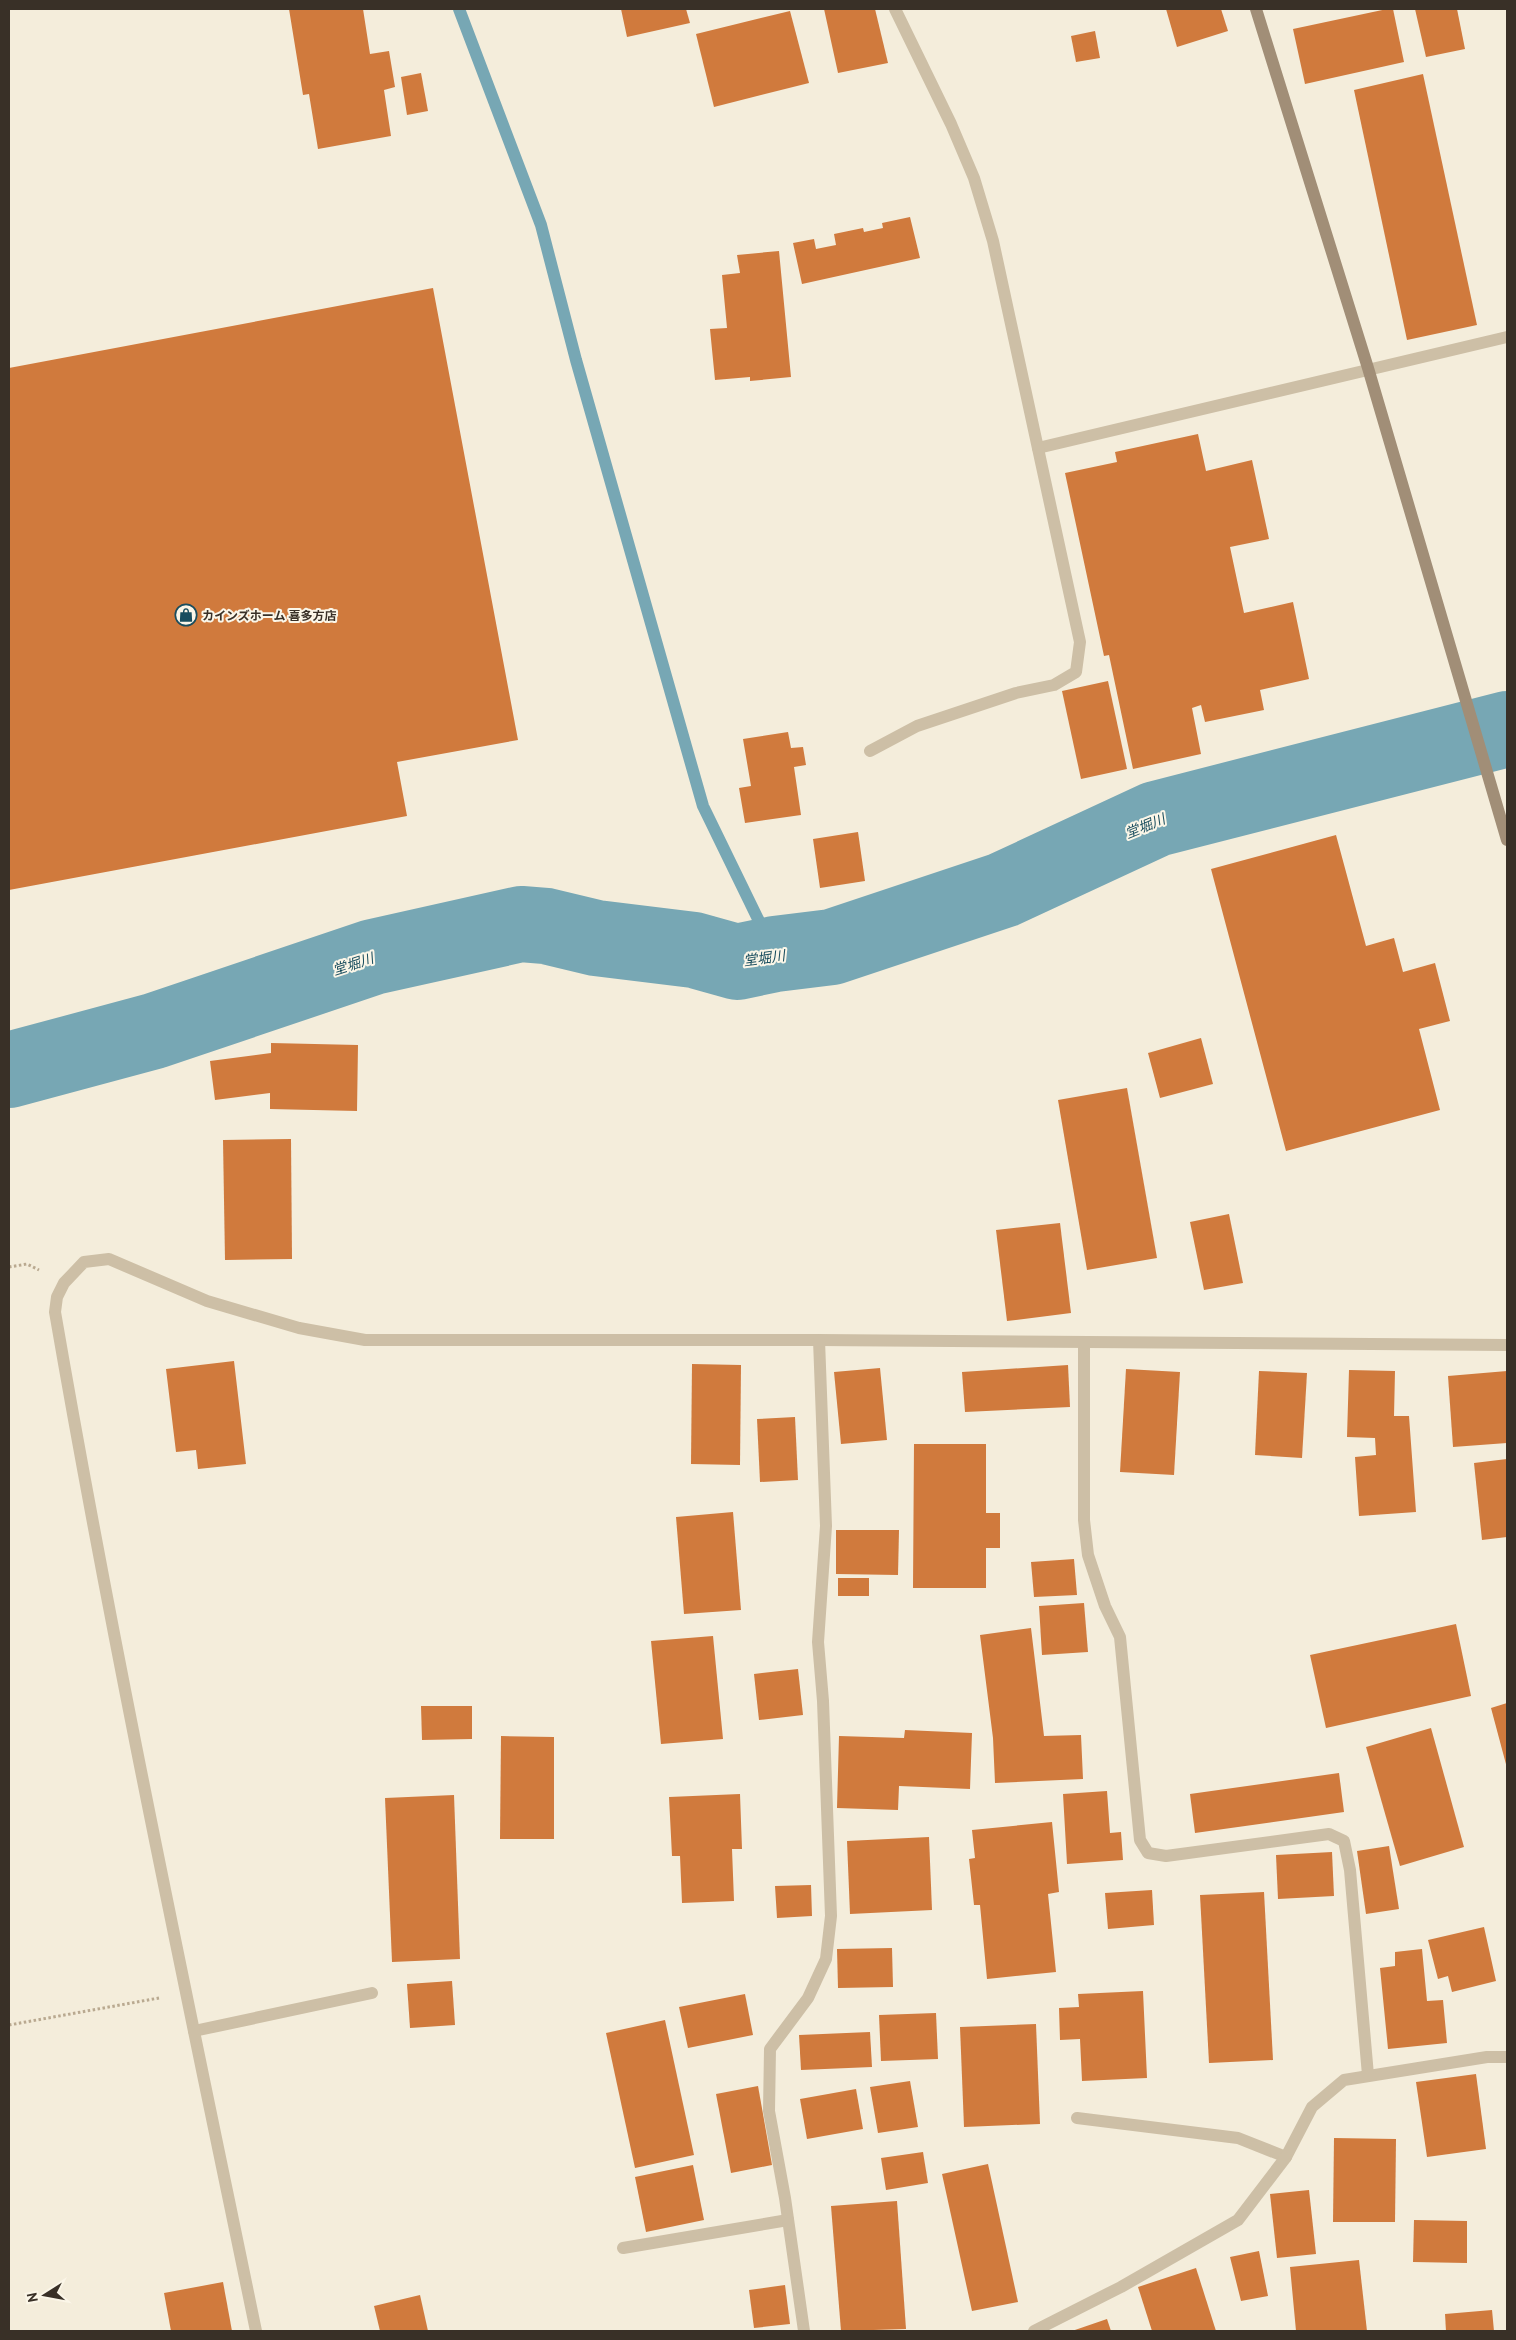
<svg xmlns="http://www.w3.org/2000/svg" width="1516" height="2340" viewBox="0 0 1516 2340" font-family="'PT Sans','Noto Sans JP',sans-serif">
	<rect width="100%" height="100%" fill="#f4eddb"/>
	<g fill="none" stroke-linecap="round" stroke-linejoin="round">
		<path stroke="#77a7b4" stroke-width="12" d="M459 9 541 225 576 360 703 806 775 954"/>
		<path stroke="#77a7b4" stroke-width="76" d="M9 1070 154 1031 373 957 521 924 546 926 596 938 694 950 737 962 775 954 832 947 1003 890 1156 819 1507 729"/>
	</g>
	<g fill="#d07a3d">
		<path d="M289 9H363L370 54 389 51 395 87 384 90 391 136 318 149 309 94 303 95Z"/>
		<path d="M621 9H686L690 23 627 37Z"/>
		<path d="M824 9H875L888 63 838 73Z"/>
		<path d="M1166 9H1221L1228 31 1177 47Z"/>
		<path d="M1387 9H1393L1404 62 1305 84 1293 29Z"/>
		<path d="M1415 9H1457L1465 49 1426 57Z"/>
		<path d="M790 11 809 83 714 107 696 34Z"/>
		<path d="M1095 31 1100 58 1076 62 1071 36Z"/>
		<path d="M421 73 428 111 407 115 401 77Z"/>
		<path d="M1423 74 1477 325 1407 340 1354 90Z"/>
		<path d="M910 217 920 258 802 284 793 243 814 239 816 249 836 245 834 234 863 228 864 232 883 228 882 223Z"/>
		<path d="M779 251 791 377 750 381V377L715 380 710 329 727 328 722 275 740 273 737 255Z"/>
		<path d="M433 288 518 740 397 762 407 816 9 890V368Z"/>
		<path d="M1198 434 1206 471 1252 460 1269 539 1230 547 1244 613 1293 602 1309 679 1260 690 1264 710 1205 722 1201 705 1192 708 1201 754 1133 769 1109 655 1104 656 1065 473 1117 462 1115 452Z"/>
		<path d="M1108 681 1127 769 1081 779 1062 691Z"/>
		<path d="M788 732 791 748 803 747 806 765 794 767 801 815 745 823 739 788 751 786 743 739Z"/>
		<path d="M858 832 865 881 820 888 813 839Z"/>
		<path d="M1336 835 1366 946 1394 938 1403 972 1435 963 1450 1021 1419 1029 1440 1110 1286 1151 1211 869Z"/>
		<path d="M1201 1038 1213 1084 1160 1098 1148 1053Z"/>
		<path d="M271 1043 358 1045 357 1111 270 1109V1093L215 1100 210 1061 271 1053Z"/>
		<path d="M1127 1088 1157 1258 1087 1270 1058 1100Z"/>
		<path d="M291 1139 292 1259 225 1260 223 1140Z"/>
		<path d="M1229 1214 1243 1283 1204 1290 1190 1222Z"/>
		<path d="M1060 1223 1071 1313 1007 1321 996 1230Z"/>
		<path d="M234 1361 246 1464 198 1469 196 1450 176 1452 166 1369Z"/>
		<path d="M692 1364 741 1365 740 1465 691 1464Z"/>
		<path d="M1068 1365 1070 1407 965 1412 962 1372Z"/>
		<path d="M880 1368 887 1440 841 1444 834 1372Z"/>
		<path d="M1126 1369 1180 1372 1174 1475 1120 1472Z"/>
		<path d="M1349 1370 1395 1371 1394 1416H1409L1416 1512 1359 1516 1355 1457 1376 1455 1375 1438 1347 1437Z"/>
		<path d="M1259 1371 1307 1373 1302 1458 1255 1455Z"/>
		<path d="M1507 1371V1443L1453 1447 1448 1376Z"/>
		<path d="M795 1417 798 1480 760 1482 757 1419Z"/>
		<path d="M914 1444H986V1513H1000V1548H986V1588H913Z"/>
		<path d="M1507 1459V1537L1482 1540 1474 1463Z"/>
		<path d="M733 1512 741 1610 684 1614 676 1517Z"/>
		<path d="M836 1530H899L898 1575 836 1574Z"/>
		<path d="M1074 1559 1077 1595 1034 1597 1031 1562Z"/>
		<rect x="838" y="1578" width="31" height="18"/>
		<path d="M1084 1603 1088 1652 1042 1655 1039 1606Z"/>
		<path d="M1456 1624 1471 1696 1326 1728 1310 1655Z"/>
		<path d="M1031 1628 1044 1736 1081 1735 1083 1779 995 1783 993 1738 980 1635Z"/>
		<path d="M713 1636 723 1739 661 1744 651 1641Z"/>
		<path d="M798 1669 803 1715 759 1720 754 1674Z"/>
		<path d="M1507 1703V1768L1491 1708Z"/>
		<path d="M421 1706H472V1739L422 1740Z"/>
		<path d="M1431 1728 1464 1847 1400 1866 1366 1747Z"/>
		<path d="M905 1730 972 1733 970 1789 899 1786 898 1810 837 1808 839 1736 904 1738Z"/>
		<path d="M501 1736 554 1737V1839H500Z"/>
		<path d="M1339 1773 1344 1812 1195 1833 1190 1794Z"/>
		<path d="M1107 1791 1110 1833 1121 1832 1123 1860 1067 1864 1063 1794Z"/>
		<path d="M740 1794 742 1849H732L734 1901 682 1903 680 1856H672L669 1797Z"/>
		<path d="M454 1795 460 1959 392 1962 385 1798Z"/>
		<path d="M1052 1822 1059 1892 1048 1894 1056 1972 987 1979 980 1905H974L969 1859 975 1858 972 1830Z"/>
		<path d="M929 1837 932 1910 850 1914 847 1841Z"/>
		<path d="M1389 1846 1399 1909 1366 1914 1357 1851Z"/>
		<path d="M1332 1852 1334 1896 1278 1899 1276 1855Z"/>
		<path d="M811 1885 812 1916 777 1918 775 1886Z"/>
		<path d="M1152 1890 1154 1925 1108 1929 1105 1893Z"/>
		<path d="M1264 1892 1273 2060 1209 2063 1200 1895Z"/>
		<path d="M1484 1927 1496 1981 1452 1992 1448 1976 1438 1979 1428 1940Z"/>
		<path d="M892 1948 893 1987 838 1988 837 1949Z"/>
		<path d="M1422 1949 1427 2001 1443 2000 1447 2043 1388 2049 1380 1968 1395 1966V1952Z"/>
		<path d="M452 1981 455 2025 410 2028 407 1984Z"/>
		<path d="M1143 1991 1147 2078 1082 2081 1080 2039 1060 2040 1059 2008 1079 2007 1078 1994Z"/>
		<path d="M745 1994 753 2035 688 2048 679 2007Z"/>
		<path d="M936 2013 938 2059 881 2061 879 2015Z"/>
		<path d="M665 2020 694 2155 635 2168 606 2033Z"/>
		<path d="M1036 2024 1040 2124 964 2127 960 2027Z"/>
		<path d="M870 2032 872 2067 801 2070 799 2035Z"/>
		<path d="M1476 2074 1486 2149 1427 2157 1416 2082Z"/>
		<path d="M910 2081 918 2127 878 2133 870 2087Z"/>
		<path d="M758 2086 772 2165 731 2173 716 2094Z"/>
		<path d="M856 2089 863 2129 807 2139 800 2099Z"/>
		<path d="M1334 2138 1396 2139 1395 2222H1333Z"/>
		<path d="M923 2152 928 2183 886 2190 881 2158Z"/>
		<path d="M988 2164 1018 2302 972 2311 942 2174Z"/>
		<path d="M693 2165 704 2220 646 2232 635 2177Z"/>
		<path d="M1309 2190 1316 2254 1277 2258 1270 2194Z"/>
		<path d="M897 2201 906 2329 841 2331 831 2206Z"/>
		<path d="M1414 2220 1467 2221V2263L1413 2262Z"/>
		<path d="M1259 2251 1268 2296 1241 2301 1230 2257Z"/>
		<path d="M1359 2260 1367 2331H1296L1290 2267Z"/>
		<path d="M1196 2268 1216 2331H1152L1138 2287Z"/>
		<path d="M223 2282 232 2331H171L164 2293Z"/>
		<path d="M785 2285 790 2324 754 2328 749 2290Z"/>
		<path d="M420 2295 428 2331H380L374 2306Z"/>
		<path d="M1492 2310 1494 2331H1446L1445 2314Z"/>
		<path d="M1107 2319 1111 2331H1072Z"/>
	</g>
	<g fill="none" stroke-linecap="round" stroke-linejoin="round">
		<g stroke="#b9a990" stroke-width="3" stroke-dasharray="2.5 2.5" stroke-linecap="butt">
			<path d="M9 1267 27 1264 39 1270"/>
			<path d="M9 2025 159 1998"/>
		</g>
		<g stroke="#cdbfa6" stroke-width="12">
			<path d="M1038 448 1507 337"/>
			<path d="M870 751 917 726 1016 693 1054 685 1076 672 1080 642 993 241 974 178 951 124 895 9"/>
			<path d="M1084 1342V1520L1088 1555 1105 1606 1120 1637 1140 1840 1148 1853 1166 1856 1329 1834 1344 1841 1350 1870 1368 2075"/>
			<path d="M194 2031 372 1993"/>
			<path d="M1077 2118 1238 2138 1286 2157"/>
			<path d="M623 2248 788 2220"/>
			<path d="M256 2331C186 1992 114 1654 55 1312L57 1297 64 1283 84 1262 109 1259 207 1301 299 1328 365 1340H819L1507 1345"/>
			<path d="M804 2331 785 2198 769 2111 770 2049 808 1998 826 1959 831 1916 823 1701 818 1642 826 1526 819 1340"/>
			<path d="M1034 2331 1121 2287 1238 2220 1286 2157 1312 2107 1344 2080 1487 2057H1507"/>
		</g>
		<path stroke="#a18e77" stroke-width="12" d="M1256 9 1368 368 1507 840"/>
	</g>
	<defs>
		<g id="shop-ring" transform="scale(1.125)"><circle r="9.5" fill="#fbf6e8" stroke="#194d5e" stroke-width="1.5"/><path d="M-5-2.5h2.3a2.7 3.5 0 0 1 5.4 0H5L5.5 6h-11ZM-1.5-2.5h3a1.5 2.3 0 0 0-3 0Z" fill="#194d5e"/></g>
	</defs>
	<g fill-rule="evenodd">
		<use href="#shop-ring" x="186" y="615"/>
	</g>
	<g text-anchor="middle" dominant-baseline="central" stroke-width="4" stroke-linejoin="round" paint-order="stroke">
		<g font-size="12" font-weight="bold" fill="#393027" stroke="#fbf6e8" text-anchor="start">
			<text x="202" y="615">カインズホーム 喜多方店</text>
		</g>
		<g font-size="14" font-style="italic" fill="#194d5e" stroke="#fbf6e8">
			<text transform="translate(1145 826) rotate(-22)">堂堀川</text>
			<text transform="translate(764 958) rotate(-8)">堂堀川</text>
			<text transform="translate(353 964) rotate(-18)">堂堀川</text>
		</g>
	</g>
	<rect width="1516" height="2340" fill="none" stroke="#393027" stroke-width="20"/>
	<g transform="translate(45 2295) rotate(259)" stroke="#fbf6e8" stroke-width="4" paint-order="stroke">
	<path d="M0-4L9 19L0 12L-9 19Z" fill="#393027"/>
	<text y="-8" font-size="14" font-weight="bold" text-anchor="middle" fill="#393027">N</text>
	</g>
</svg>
